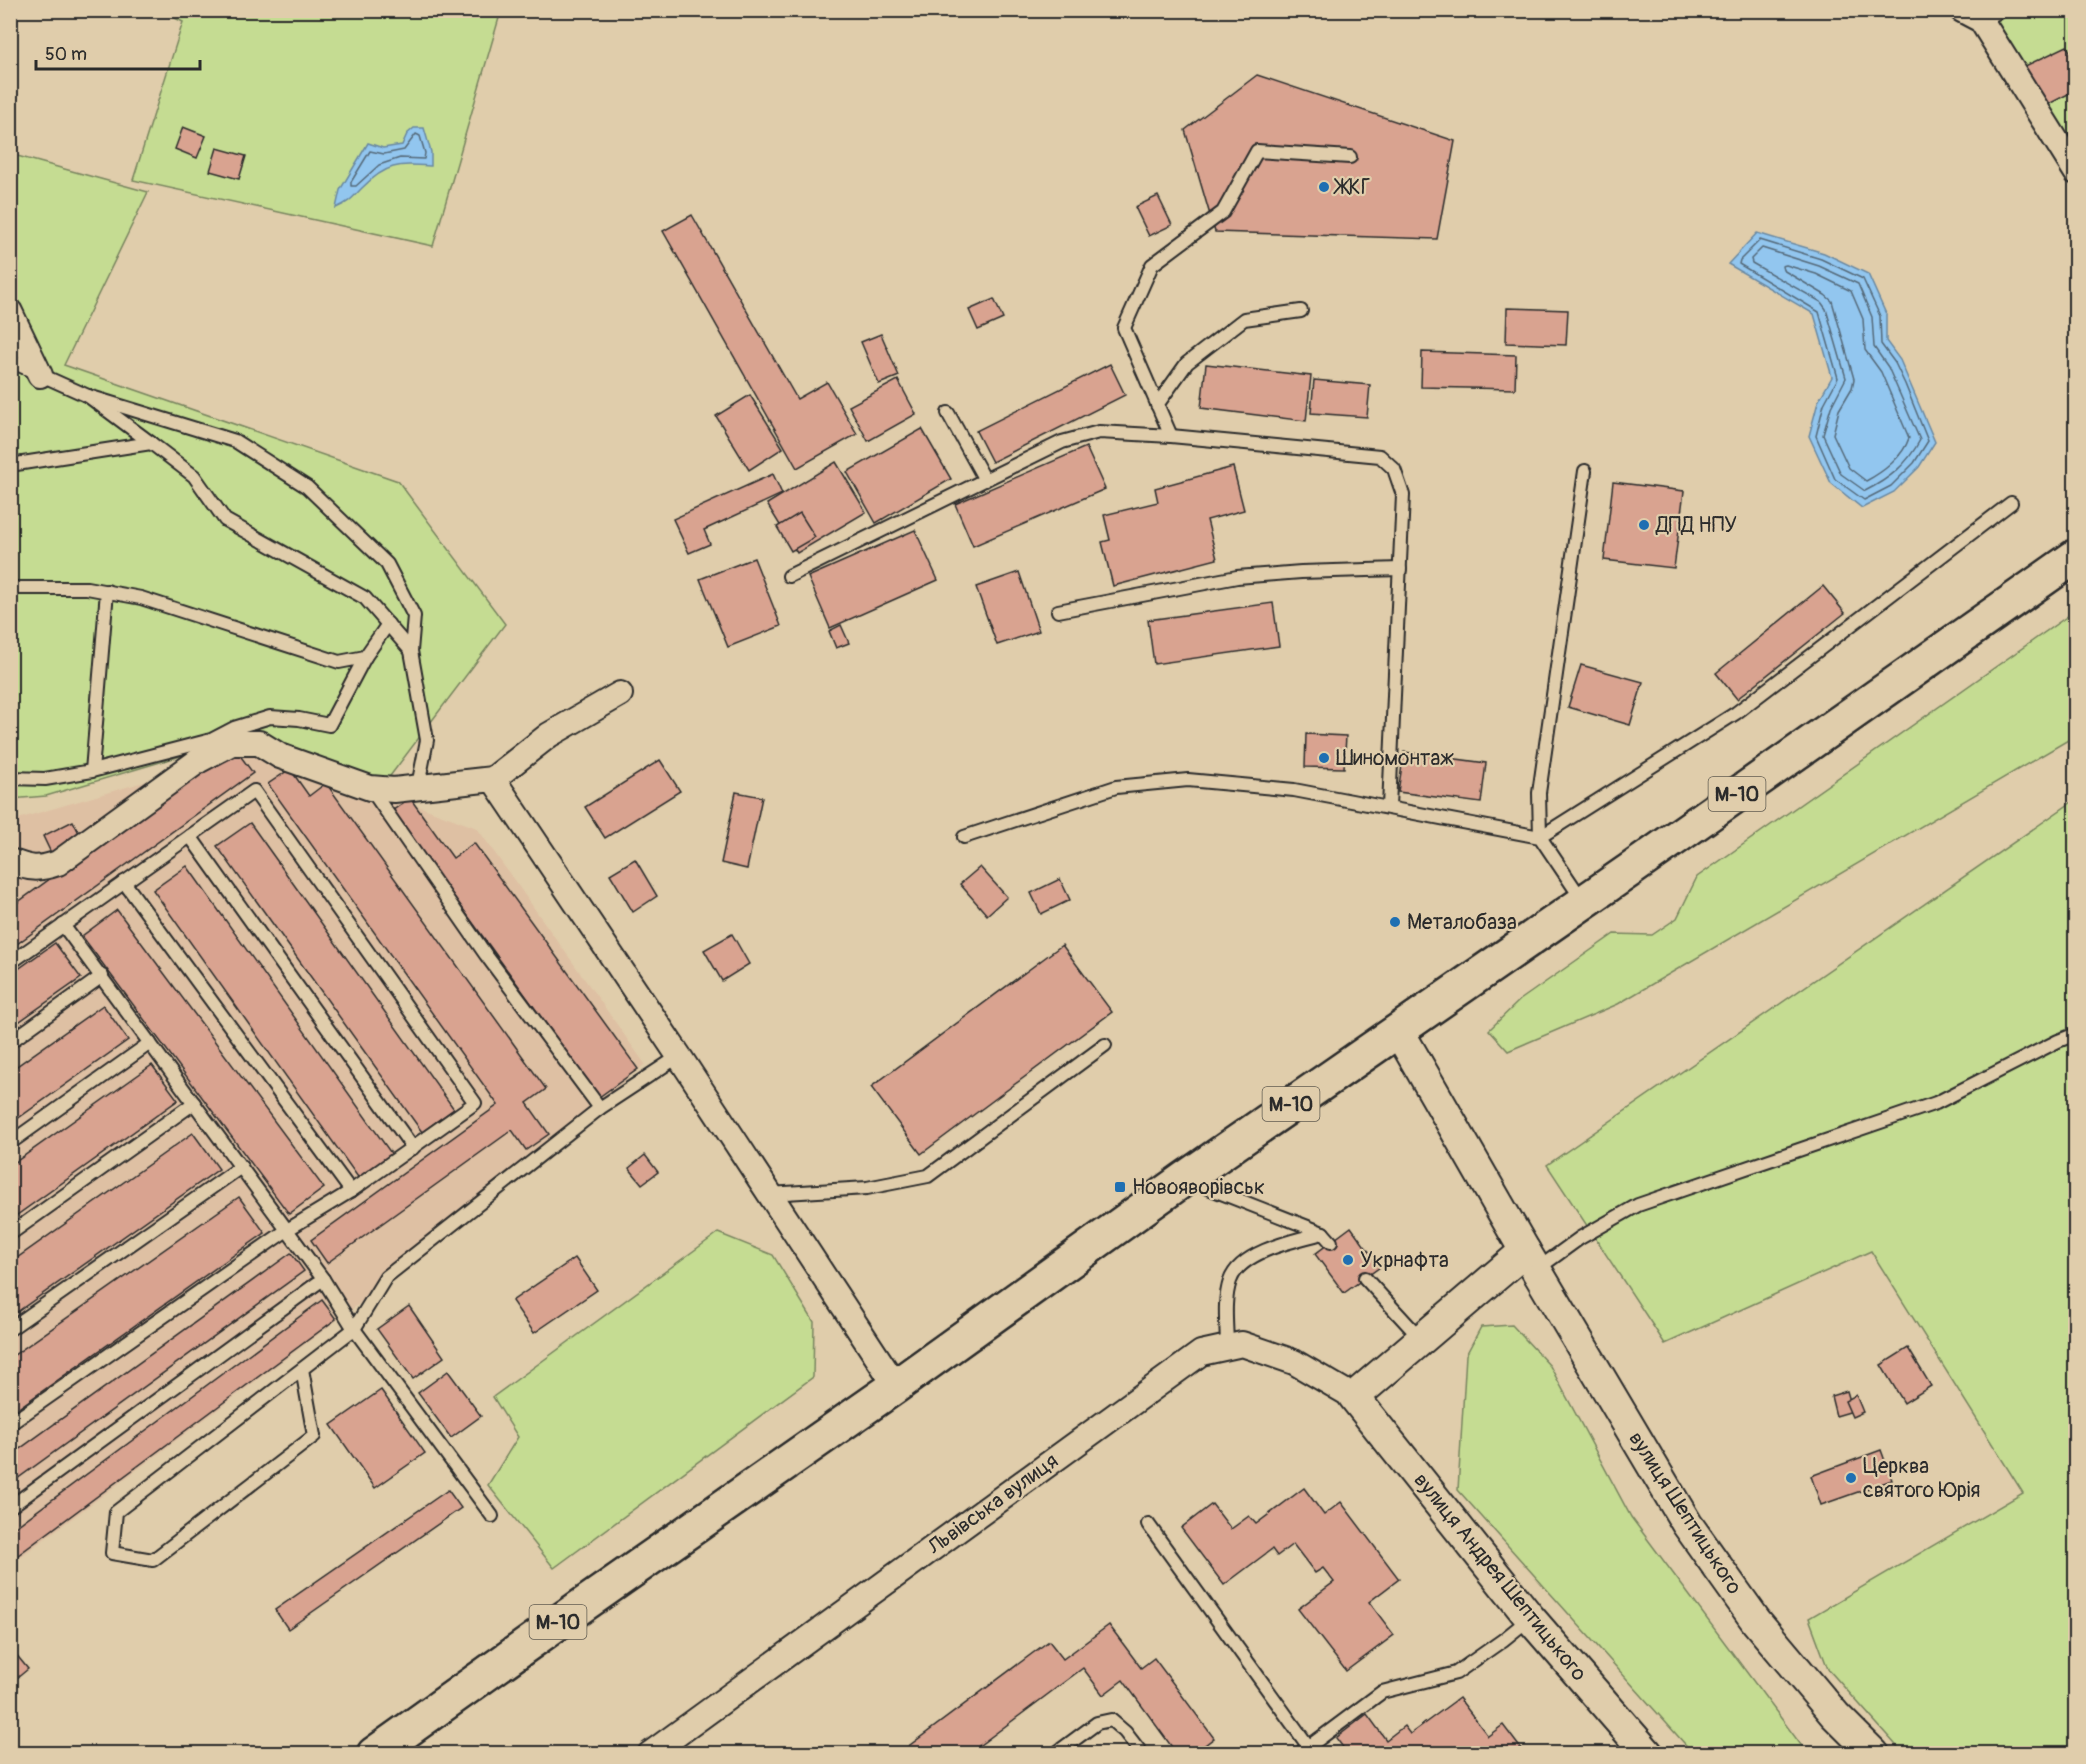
<svg xmlns="http://www.w3.org/2000/svg" width="2086" height="1764" viewBox="0 0 2086 1764" font-family="Pangolin,sans-serif">
	<rect width="100%" height="100%" fill="#e0cdab"/>
	<filter id="ink" filterUnits="userSpaceOnUse"><feTurbulence type="fractalNoise" baseFrequency=".0167" numOctaves="2"/><feDisplacementMap in="SourceGraphic" scale="12" xChannelSelector="R" yChannelSelector="G"/><feConvolveMatrix kernelMatrix="1 2 1 2 8 2 1 2 1" color-interpolation-filters="sRGB"/></filter>
	<g filter="url(#ink)">
		<path fill="#dec0a3" d="M253 748 271 751 477 828 645 1064 359 1304 11 1564V821L205 764Z"/>
		<g fill="#c5dc92" stroke="#78845e" stroke-width="1.5">
			<path d="M161 11H501L433 246 133 180 183 22Z"/>
			<path d="M1975 11H2075V161Z"/>
			<path d="M10 154 148 192 64 365 398 481 505 624 384 784 279 741 184 755 46 796 11 799Z"/>
			<path d="M2075 611V736L1618 1004 1508 1051 1489 1030 1520 1000 1614 934 1652 935 1677 918 1697 877Z"/>
			<path d="M2075 800V1753H1903L1828 1669 1809 1618 2023 1493 1871 1251 1665 1344 1547 1165Z"/>
			<path d="M718 1233 773 1255 814 1322 813 1377 554 1568 488 1485 518 1437 493 1397Z"/>
			<path d="M1512 1325 1550 1366 1631 1517 1807 1753H1693L1458 1490 1466 1355 1481 1327Z"/>
		</g>
		<g fill="#92c6ef" stroke="#6988a1" stroke-width="1.5">
			<path d="M414 128H424L431 152V166C398 164 387 163 362 188 352 198 350 202 336 208L340 190 368 143 383 148 402 145 407 134Z"/>
			<path d="M1757 233 1824 253 1868 274 1886 314V341L1900 360 1935 442 1919 467 1894 492 1862 508 1831 483 1809 436 1818 402 1832 377 1814 314 1728 264Z"/>
		</g>
		<g fill="none" stroke-linecap="round" stroke-linejoin="round">
			<g stroke="#546979" stroke-width="1.5">
				<path d="M416 134 420 136 425 153 424 159 400 158 379 165 356 186H351V182L370 151 384 154 404 150Z"/>
				<path d="M1760 240 1821 259 1863 279 1880 316 1881 344 1895 363 1905 384 1928 441 1914 463 1891 486 1864 500 1835 479 1816 436 1824 404 1838 378 1819 312 1739 264 1740 260Z"/>
				<path d="M1762 248 1819 266 1858 284 1872 317 1874 347 1888 367 1920 440C1907 465 1889 479 1865 491L1841 474 1823 435 1831 407 1846 378 1826 309 1821 302 1752 263 1751 259Z"/>
				<path d="M1786 265 1816 274 1851 291 1863 319 1865 350 1881 372 1909 438C1903 457 1883 472 1866 481L1849 468 1833 434 1839 410 1852 388 1854 379 1832 301 1825 295 1783 270 1782 266Z"/>
			</g>
		</g>
		<g fill="#d9a390" stroke="#2b2b2b" stroke-width="1.5">
			<path d="M2067 46 2076 63V90L2041 108 2021 68Z"/>
			<path d="M1257 75 1455 141 1437 239 1215 232 1185 130Z"/>
			<path d="M183 127 206 136 197 158 175 149Z"/>
			<path d="M217 148 246 156 239 179 210 171Z"/>
			<path d="M1158 196 1172 225 1149 236 1135 207Z"/>
			<path d="M692 215 797 399 827 382 857 434 797 468 663 231Z"/>
			<path d="M994 299 1003 319 978 330 969 310Z"/>
			<path d="M1507 308 1568 310 1566 345 1506 343Z"/>
			<path d="M881 334 899 376 879 384 861 342Z"/>
			<path d="M1422 352 1516 355 1515 389 1421 387Z"/>
			<path d="M1110 364 1125 395 992 462 976 431Z"/>
			<path d="M1206 364 1311 376 1306 421 1201 408Z"/>
			<path d="M898 380 916 414 868 441 849 406Z"/>
			<path d="M1314 380 1370 385 1367 417 1311 413Z"/>
			<path d="M750 395 783 448 749 470 716 416Z"/>
			<path d="M922 429 951 479 876 523 847 472Z"/>
			<path d="M1086 447 1105 489 973 546 955 504Z"/>
			<path d="M836 462 866 512 797 553 767 504Z"/>
			<path d="M1233 467 1244 510 1207 520 1217 559 1113 586 1102 542 1110 540 1104 515 1158 502 1155 488Z"/>
			<path d="M773 474 782 494 704 530 710 544 689 553 673 519Z"/>
			<path d="M1613 482 1684 491 1674 568 1604 560Z"/>
			<path d="M800 513 815 537 791 551 777 527Z"/>
			<path d="M915 530 938 580 830 628 808 577Z"/>
			<path d="M754 558 781 626 728 647 700 579Z"/>
			<path d="M1019 572 1039 631 997 645 976 587Z"/>
			<path d="M1823 586 1845 613 1737 699 1716 673Z"/>
			<path d="M1273 603 1279 646 1154 664 1148 620Z"/>
			<path d="M841 625 849 643 836 648 829 631Z"/>
			<path d="M1581 665 1643 682 1630 725 1568 707Z"/>
			<path d="M1306 734 1346 736 1344 768 1305 767Z"/>
			<path d="M233 746 253 773 10 949V908Z"/>
			<path d="M1404 752 1486 763 1481 803 1398 792Z"/>
			<path d="M660 760 680 791 605 838 585 807Z"/>
			<path d="M290 769 309 796 326 783 546 1089 527 1103 549 1134 526 1150 512 1130 327 1263 311 1240 498 1105 268 784Z"/>
			<path d="M736 792 762 797 747 869 721 863Z"/>
			<path d="M410 798 453 858 474 843 638 1069 599 1097 392 811Z"/>
			<path d="M73 821 81 837 52 855 43 836Z"/>
			<path d="M250 823 454 1109 422 1132 217 846Z"/>
			<path d="M635 859 657 896 633 912 610 874Z"/>
			<path d="M187 866 393 1156 360 1180 153 890Z"/>
			<path d="M980 867 1007 897 987 915 960 884Z"/>
			<path d="M1060 879 1070 900 1041 914 1031 893Z"/>
			<path d="M117 910 324 1188 289 1214 82 936Z"/>
			<path d="M732 934 749 964 722 981 704 950Z"/>
			<path d="M55 943 81 978 10 1028V975Z"/>
			<path d="M1062 945 1112 1012 921 1154 871 1087Z"/>
			<path d="M103 1005 128 1040 10 1124V1071Z"/>
			<path d="M152 1065 178 1100 10 1220V1166Z"/>
			<path d="M193 1133 219 1169 10 1317V1263Z"/>
			<path d="M645 1155 658 1172 642 1184 629 1168Z"/>
			<path d="M239 1197 265 1233 10 1414V1358Z"/>
			<path d="M1351 1227 1380 1267 1344 1293 1315 1254Z"/>
			<path d="M291 1253 304 1271 10 1484V1456Z"/>
			<path d="M575 1258 597 1290 534 1333 512 1301Z"/>
			<path d="M322 1300 336 1319 10 1561V1531Z"/>
			<path d="M409 1306 444 1357 413 1379 377 1329Z"/>
			<path d="M1908 1348 1931 1386 1904 1403 1881 1365Z"/>
			<path d="M448 1371 481 1416 451 1438 418 1393Z"/>
			<path d="M381 1390 425 1453 375 1488 331 1425Z"/>
			<path d="M1847 1391 1853 1411 1836 1416 1831 1396Z"/>
			<path d="M1856 1395 1863 1412 1852 1417 1845 1401Z"/>
			<path d="M1881 1450 1892 1480 1821 1505 1811 1476Z"/>
			<path d="M1304 1488 1324 1515 1341 1502 1399 1579 1369 1602 1394 1635 1346 1671 1298 1609 1334 1582 1323 1568 1315 1573 1293 1544 1277 1556 1272 1549 1224 1585 1181 1528 1212 1504 1231 1529 1249 1516 1256 1524Z"/>
			<path d="M448 1490 461 1508 288 1629 275 1610Z"/>
			<path d="M1109 1625 1141 1668 1154 1658 1214 1738 1193 1754H1177L1123 1680 1103 1695 1083 1668 968 1754H898L1049 1641 1063 1659Z"/>
			<path d="M10 1647 28 1669 10 1684Z"/>
			<path d="M1459 1698 1488 1736 1503 1725 1525 1754H1348L1336 1738 1367 1714 1386 1740 1404 1726 1410 1734Z"/>
		</g>
		<g fill="none" stroke-linecap="round" stroke-linejoin="round">
			<g stroke="#2b2b2b" stroke-width="16">
				<g id="service">
					<path d="M1981 20 2003 10"/>
					<path d="M10 361 88 396 151 443"/>
					<path d="M88 396 235 441 307 487 387 564 414 616 411 651"/>
					<path d="M1157 405 1187 363 1244 319 1301 311"/>
					<path d="M948 413 985 480"/>
					<path d="M1171 436 1124 328 1152 265 1223 212 1257 151 1350 157"/>
					<path d="M10 465 151 443 194 476 225 520 365 598 411 651 427 740 418 786"/>
					<path d="M789 576 1062 442 1099 432 1171 436 1380 456 1394 469 1403 495 1389 807"/>
					<path d="M10 588H87L141 598 339 662 365 657 388 624"/>
					<path d="M1058 611 1237 577 1301 572 1400 569"/>
					<path d="M92 771 107 591"/>
					<path d="M10 778 45 779 92 771 211 740 234 728 270 717 299 719 329 725 365 657"/>
					<path d="M370 788 486 955 600 1108"/>
					<path d="M190 836 413 1148"/>
					<path d="M964 837 1116 787 1188 780 1294 790 1540 837 1583 901"/>
					<path d="M1540 837 1736 713 2011 503"/>
					<path d="M1540 837 1539 793 1585 471"/>
					<path d="M124 882 351 1191"/>
					<path d="M63 925 323 1279 354 1329 492 1516"/>
					<path d="M10 963 254 791 475 1103 351 1191 287 1230 10 1424"/>
					<path d="M10 1042 102 976"/>
					<path d="M10 1143 150 1043"/>
					<path d="M1188 1180 1323 1233 1331 1242"/>
					<path d="M769 1194 867 1188 928 1176 1105 1045"/>
					<path d="M10 1234 194 1103"/>
					<path d="M1536 1270 1580 1238 1638 1205 1936 1103 2058 1041 2076 1034"/>
					<path d="M1365 1278 1421 1339"/>
					<path d="M10 1329 241 1167"/>
					<path d="M1227 1347C1227 1326 1223 1302 1230 1281 1240 1251 1296 1240 1323 1233"/>
					<path d="M302 1369 314 1436 153 1560 112 1553 116 1512 354 1329 386 1277 600 1108 679 1056"/>
					<path d="M10 1507 323 1279"/>
					<path d="M1148 1524 1314 1754"/>
					<path d="M1055 1754 1097 1723 1111 1720 1125 1732 1142 1754"/>
					<path d="M1299 1754 1382 1692 1456 1673 1503 1640 1529 1619"/>
				</g>
			</g>
			<g stroke="#2b2b2b" stroke-width="28">
				<g id="minor">
					<path d="M1962 10 1981 20 2076 172"/>
					<path d="M10 312 40 375"/>
					<path d="M493 779 549 735 620 694"/>
					<path d="M10 861C30 869 38 870 58 863L198 761 232 743H259L280 756 370 788 394 790 493 779 679 1056 896 1386"/>
					<path d="M650 1754 1201 1353 1242 1344 1294 1362 1354 1397"/>
				</g>
			</g>
			<g stroke="#2b2b2b" stroke-width="34">
				<g id="tertiary">
					<path d="M1398 1030 1525 1251 1687 1524 1756 1621 1835 1715 1874 1754"/>
					<path d="M1525 1251 1354 1397 1530 1618 1648 1754"/>
				</g>
			</g>
			<g stroke="#2b2b2b" stroke-width="38">
				<path id="trunk" d="M374 1754 563 1619 896 1386 1184 1179 1630 870 2076 556"/>
			</g>
			<use href="#service" stroke="#e0cdab" stroke-width="12"/>
			<use href="#minor" stroke="#e0cdab" stroke-width="24"/>
			<use href="#tertiary" stroke="#e0cdab" stroke-width="30"/>
			<use href="#trunk" stroke="#e0cdab" stroke-width="33"/>
		</g>
	</g>
	<g fill="#1f6fb2" stroke="#e0cdab" stroke-width="2">
		<circle cx="1324" cy="187" r="6"/>
		<circle cx="1644" cy="525" r="6"/>
		<circle cx="1324" cy="758" r="6"/>
		<circle cx="1395" cy="922" r="6"/>
		<rect x="1114" y="1181" width="12" height="12" rx="3"/>
		<circle cx="1348" cy="1260" r="6"/>
		<circle cx="1851" cy="1478" r="6"/>
	</g>
	<g text-anchor="middle" dominant-baseline="central" stroke-width="4.5" stroke-linejoin="round" paint-order="stroke">
		<g fill="#e0cdab" stroke="#615c51" stroke-width="1.5">
			<rect x="1708.5" y="777" width="57" height="34" rx="4.5"/>
			<rect x="1262.5" y="1087" width="57" height="34" rx="4.5"/>
			<rect x="529.5" y="1605" width="57" height="34" rx="4.5"/>
		</g>
		<g font-size="20" font-weight="bold" fill="#2b2b2b">
			<text x="1737" y="794">М-10</text>
			<text x="1291" y="1104">М-10</text>
			<text x="558" y="1622">М-10</text>
		</g>
		<g font-size="21" fill="#2b2b2b" stroke="#e0cdab" text-anchor="start">
			<text x="1336" y="187">ЖКГ</text>
			<text x="1656" y="525">ДПД НПУ</text>
			<text x="1336" y="758">Шиномонтаж</text>
			<text x="1407" y="922">Металобаза</text>
			<text x="1132" y="1187">Новояворівськ</text>
			<text x="1360" y="1260">Укрнафта</text>
			<text x="1863" y="1466">Церква<tspan x="1863" dy="24">святого Юрія</tspan></text>
		</g>
		<g font-size="21" fill="#2b2b2b" stroke="#e0cdab">
			<text transform="translate(993 1504) rotate(-36)">Львівська вулиця</text>
			<text transform="translate(1685 1513) rotate(57)">вулиця Шептицького</text>
			<text transform="translate(1500 1577) rotate(51)">вулиця Андрея Шептицького</text>
		</g>
	</g>
	<rect width="2086" height="1764" fill="none" stroke="#e0cdab" stroke-width="36"/>
	<rect x="18" y="18" width="2050" height="1728" fill="none" stroke="#2b2b2b" stroke-width="2" filter="url(#ink)"/>
	<path d="M36 60v9h164v-9" fill="none" stroke="#2b2b2b" stroke-width="3"/>
	<text x="45" y="60" font-size="18" fill="#2b2b2b" stroke="#e0cdab" stroke-width="4.5" paint-order="stroke">50 m</text>
</svg>
